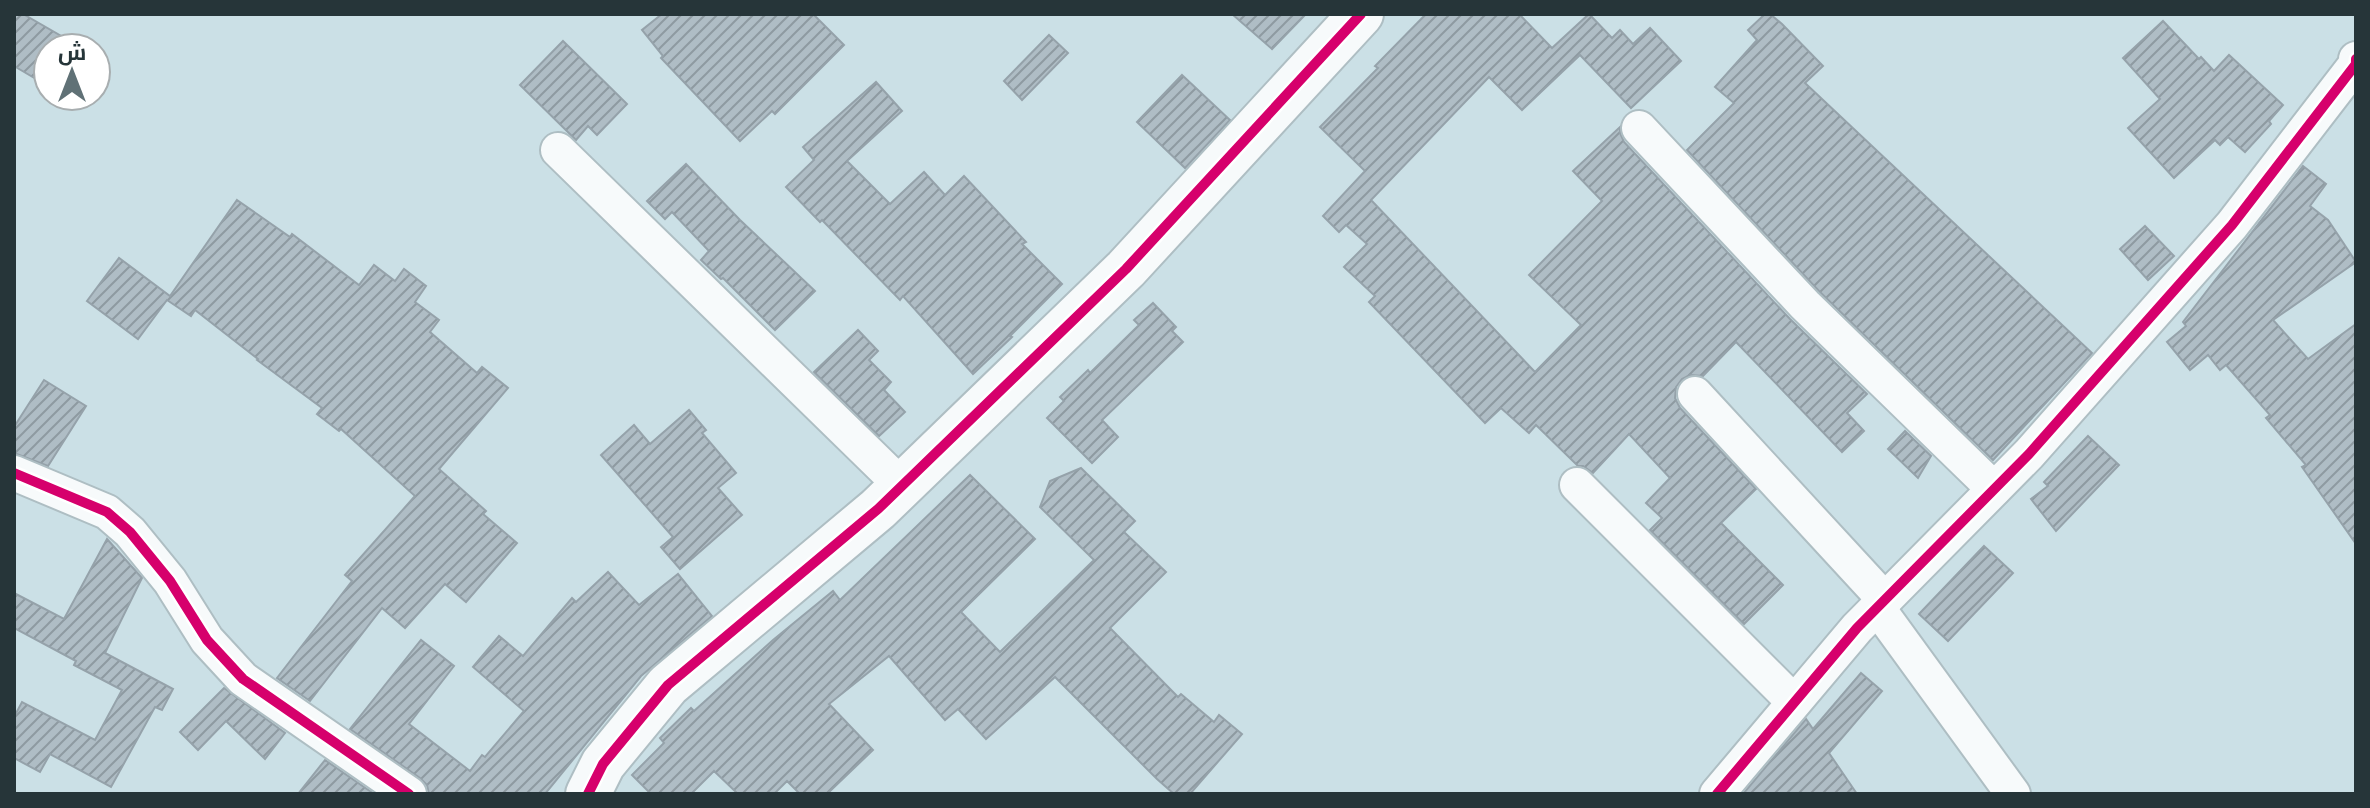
<svg xmlns="http://www.w3.org/2000/svg" width="2370" height="808" viewBox="0 0 2370 808" font-family="'Alegreya Sans',Cairo,sans-serif">
	<defs>
		<pattern id="building-hatch" width="6" height="6" patternUnits="userSpaceOnUse" patternTransform="scale(2)"><rect width="6" height="6" fill="#afbdc5"/><path d="M-1 1l2-2M0 6l6-6M5 7l2-2" fill="none" stroke="#8e9aa1"/></pattern>
	</defs>
	<rect width="100%" height="100%" fill="#cbe0e6"/>
	<g fill="url(#building-hatch)" stroke="#95a2aa" stroke-width="2">
		<path d="M14 14H23L82 48H48V86L14 66Z"/>
		<path d="M662 14H813L844 45 775 114 772 111 740 141 661 58 663 56 642 30Z"/>
		<path d="M1232 14H1306L1272 49Z"/>
		<path d="M1426 14H1519L1552 48 1589 14 1612 38 1620 30 1633 44 1650 28 1681 61 1631 108 1580 55 1522 110 1489 77 1371 200 1535 372 1581 325 1529 275 1602 201 1573 171 1620 127V133L1624 142 1790 319 1867 394 1847 413 1864 431 1842 452 1736 342 1703 376 1690 375 1682 379 1676 387 1675 398 1680 408 1756 489 1721 523 1783 585 1744 624 1650 530 1662 518 1646 503 1670 478 1629 434 1593 473 1583 466H1578L1536 425 1529 433 1501 408 1485 423 1369 302 1375 296 1344 267 1367 244 1346 225 1339 232 1323 216 1365 171 1320 127 1378 68 1375 66Z"/>
		<path d="M1765 14H1770L1782 24 1823 66 1805 83 2092 353 1993 460 1819 291 1687 150 1734 103 1715 87 1757 40 1748 30Z"/>
		<path d="M2163 21 2199 59 2201 57 2214 71 2229 55 2283 105 2269 121 2271 124 2245 152 2228 137 2220 145 2215 140 2174 178 2128 128 2160 99 2123 58Z"/>
		<path d="M1049 35 1068 53 1022 100 1004 81Z"/>
		<path d="M563 41 627 104 597 135 588 126 576 140 520 85Z"/>
		<path d="M1182 75 1230 120 1185 168 1137 122Z"/>
		<path d="M876 82 902 111 847 161 890 204 924 172 945 195 964 176 1026 242 1022 244 1062 284 1010 336 1012 337 973 374 903 296 900 300 822 220 820 222 786 187 814 160 803 147Z"/>
		<path d="M686 164 740 220 815 291 775 330 723 278 721 279 701 260 709 251 672 212 665 219 647 201Z"/>
		<path d="M2303 166 2326 184 2310 206 2328 220 2356 262 2273 320 2308 359 2356 324V544L2302 467 2306 465 2266 418 2270 415 2226 365 2220 370 2208 355 2190 370 2167 342 2186 326 2183 322Z"/>
		<path d="M237 200 290 237 292 234 359 285 374 265 395 281 404 269 426 286 415 302 439 320 430 332 477 373 482 367 508 388 439 469 486 511 483 514 517 543 466 602 445 584 405 628 382 608 310 701 277 678 352 581 345 575 415 496 341 429 339 431 317 414 322 408 257 360 258 359 195 310 191 316 167 300 138 339 87 301 119 258 170 296Z"/>
		<path d="M2145 226 2174 256 2148 280 2120 249Z"/>
		<path d="M1153 303 1176 327 1172 331 1183 342 1102 420 1118 437 1092 463 1047 418 1064 401 1060 397 1088 370 1090 373 1139 325 1134 320Z"/>
		<path d="M858 330 878 351 869 360 891 382 884 390 905 412 879 436 814 372Z"/>
		<path d="M44 380 86 406 48 466 14 453V427Z"/>
		<path d="M689 410 706 430 702 433 736 473 718 488 742 515 680 569 661 547 673 537 601 455 634 425 650 444Z"/>
		<path d="M1905 431 1931 456 1918 478 1888 449Z"/>
		<path d="M2088 436 2119 465 2056 531 2031 499 2048 486 2044 482Z"/>
		<path d="M1081 468 1135 521 1124 532 1166 572 1110 628 1178 697 1181 694 1214 722 1219 715 1242 734 1190 794H1174L1157 779 1055 677 986 739 958 709 945 720 889 656 829 704 873 750 827 794H800L787 781 774 794H738L714 771 691 794H651L632 775 664 743 660 738 691 708 694 711 773 640 833 591 840 600 970 475 1035 539 961 612 1000 652 1094 560 1040 507 1050 481Z"/>
		<path d="M107 539 142 578 105 653 173 689 162 710 155 707 111 787 50 754 40 772 14 758V717L22 702 95 740 122 690 74 665 76 661 14 628V593L64 619Z"/>
		<path d="M1984 546 2013 573 1948 641 1919 614Z"/>
		<path d="M608 572 639 605 678 574 712 616 641 676 545 794H429L427 785 420 778 350 729 421 640 454 666 409 724 470 771 482 755 485 757 524 711 473 667 499 636 523 656 572 598 576 602Z"/>
		<path d="M1861 673 1882 691 1829 753 1857 794H1743L1806 719 1813 729Z"/>
		<path d="M224 688 285 733 265 759 226 721 198 750 180 732Z"/>
		<path d="M325 760 374 794H298Z"/>
	</g>
	<g fill="none" stroke-linecap="round" stroke-linejoin="round">
		<g stroke="#aebec3" stroke-width="38">
			<g id="street">
				<path d="M1639 128 1805 305 1994 489"/>
				<path d="M558 150 902 486"/>
				<path d="M1695 394 1885 600"/>
				<path d="M14 473 107 512 130 532 170 581 207 640 243 679 409 794"/>
				<path d="M1577 485 1794 702"/>
				<path d="M1877 607 2013 794"/>
				<path d="M1717 794 1857 628 2029 454 2232 225 2356 64V59"/>
			</g>
		</g>
		<g stroke="#aebec3" stroke-width="48">
			<path id="secondary" d="M588 794 603 764 668 685 878 509 1126 269 1361 14"/>
		</g>
		<use href="#street" stroke="#f7fafb" stroke-width="34"/>
		<use href="#secondary" stroke="#f7fafb" stroke-width="44"/>
		<g stroke="#fff" stroke-width="15">
			<g id="cycleway">
				<path d="M14 473 107 512 130 532 170 581 207 640 243 679 409 794"/>
				<path d="M588 794 603 764 668 685 878 509 1126 269 1361 14"/>
				<path d="M1717 794 1857 628 2029 454 2232 225 2356 64V59"/>
			</g>
		</g>
		<use href="#cycleway" stroke="#d6006c" stroke-width="10"/>
	</g>
	<rect width="2370" height="808" fill="none" stroke="#263539" stroke-width="32"/>
	<g transform="translate(72 72)"><circle r="38" fill="#ffffff" stroke="#a8aeb0" stroke-width="2"/>
	<path d="M0-6L14 30L0 20L-14 30Z" fill="#607176"/>
	<text y="-12" font-size="22" font-weight="bold" text-anchor="middle" fill="#263539">ش</text>
	</g>
</svg>
